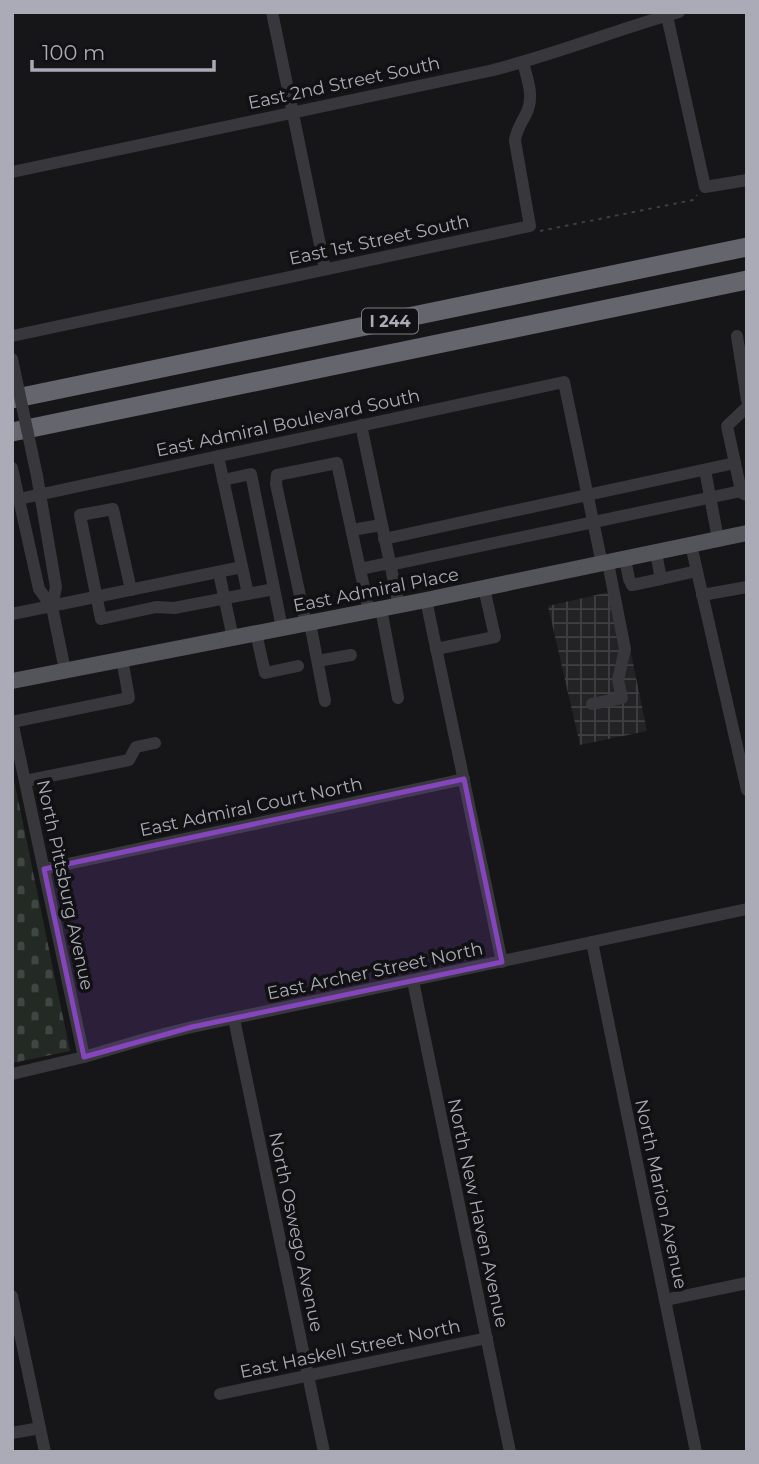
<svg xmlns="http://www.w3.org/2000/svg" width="759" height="1464" viewBox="0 0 759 1464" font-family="Montserrat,sans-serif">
	<defs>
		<pattern id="industrial-grid" width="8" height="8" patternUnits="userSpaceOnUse" patternTransform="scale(1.75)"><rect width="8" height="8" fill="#232225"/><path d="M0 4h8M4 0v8" fill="none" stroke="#403f42"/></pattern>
		<pattern id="cemetery-stones" width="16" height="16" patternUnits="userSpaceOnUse" patternTransform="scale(1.75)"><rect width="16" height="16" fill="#232a24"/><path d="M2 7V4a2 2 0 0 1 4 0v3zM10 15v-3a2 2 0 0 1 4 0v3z" fill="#404642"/></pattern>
	</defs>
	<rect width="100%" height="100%" fill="#161618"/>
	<path fill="url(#industrial-grid)" d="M618 590 647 731 580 745 548 606Z"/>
	<path fill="url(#cemetery-stones)" d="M12 770 70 1051 12 1063Z"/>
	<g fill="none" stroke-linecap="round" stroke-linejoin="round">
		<path stroke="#3e3e43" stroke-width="2" stroke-dasharray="3.5 5" stroke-linecap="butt" d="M540 231 693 200 697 195"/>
		<g stroke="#38383c" stroke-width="12">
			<path d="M272 12 325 269"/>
			<path d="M667 16 705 187 747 180"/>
			<path d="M12 172 489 71C554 55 615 30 679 12"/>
			<path d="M12 336 530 226 515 141C516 130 521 124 526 114 535 97 527 79 523 62"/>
			<path d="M737 336 747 400"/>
			<path d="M361 425 399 606"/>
			<path d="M218 456 248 594"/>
			<path d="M12 468 39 589 52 607"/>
			<path d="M705 470 718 539"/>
			<path d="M37 476 56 587 52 607 65 670"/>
			<path d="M223 480 251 474 282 628"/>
			<path d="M746 495 742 493 741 491 727 426 747 407"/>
			<path d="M19 499 564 382 602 564"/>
			<path d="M352 530 381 525"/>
			<path d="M384 539 735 463"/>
			<path d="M691 545 747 790"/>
			<path d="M625 559 629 579 632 585 661 579 656 553"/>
			<path d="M390 565 741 491"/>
			<path d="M360 569 389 563"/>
			<path d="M219 573 233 638"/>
			<path d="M661 579 697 571"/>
			<path d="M131 590 113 509 80 515 101 619 156 607 174 608 274 589"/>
			<path d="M702 595 747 587"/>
			<path d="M426 600 502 962"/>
			<path d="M381 609 398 698"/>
			<path d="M12 614 242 567"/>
			<path d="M310 623 325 701"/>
			<path d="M306 624 276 484 277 475 337 463 369 611"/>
			<path d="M256 633 265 673 298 666"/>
			<path d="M436 649 495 637 484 588"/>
			<path d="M318 661 351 655"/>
			<path d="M592 704 622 698 618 680 625 649 608 563"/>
			<path d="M12 721 84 1057"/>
			<path d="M12 722 129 698 122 659"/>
			<path d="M25 781 129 760 136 747 155 743"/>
			<path d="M44 869 464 779"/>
			<path d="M592 942 696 1452"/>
			<path d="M413 981 510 1452"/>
			<path d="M234 1019 324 1452"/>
			<path d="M12 1074 84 1057 152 1037 192 1027 747 909"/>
			<path d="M12 1296 45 1452"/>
			<path d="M665 1300 747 1283"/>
			<path d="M220 1394 487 1338"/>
			<path d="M12 1433 40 1428"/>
		</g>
		<path stroke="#54545b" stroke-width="16" d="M12 681 426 600 747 533"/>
		<g stroke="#64656d" stroke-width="19">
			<path d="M12 399 747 247"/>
			<path d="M12 432 747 280"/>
		</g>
		<path stroke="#38383c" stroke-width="12" d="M12 359 37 476"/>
	</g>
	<path fill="#8445bd" fill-opacity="0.2" stroke="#8445bd" stroke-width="5" stroke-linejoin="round" d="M464 779 502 962 192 1027 84 1057 44 869Z"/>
	<g text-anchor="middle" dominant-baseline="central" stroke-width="7" stroke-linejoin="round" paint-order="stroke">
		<rect fill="#111113" stroke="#7c7d85" stroke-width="2" x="362" y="308.5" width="56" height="25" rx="5"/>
		<g font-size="16" font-weight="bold" fill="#aaabb6">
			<text x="390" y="321">I 244</text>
		</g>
		<g font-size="18" fill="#aaabb6" stroke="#111113">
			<text transform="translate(344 83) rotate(-12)">East 2nd Street South</text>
			<text transform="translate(379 240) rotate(-12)">East 1st Street South</text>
			<text transform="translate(288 423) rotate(-12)">East Admiral Boulevard South</text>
			<text transform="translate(376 590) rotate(-11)">East Admiral Place</text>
			<text transform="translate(251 807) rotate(-12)">East Admiral Court North</text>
			<text transform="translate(65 885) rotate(78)">North Pittsburg Avenue</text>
			<text transform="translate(375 971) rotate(-12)">East Archer Street North</text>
			<text transform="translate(661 1194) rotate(78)">North Marion Avenue</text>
			<text transform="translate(478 1213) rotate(78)">North New Haven Avenue</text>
			<text transform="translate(296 1232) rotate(78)">North Oswego Avenue</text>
			<text transform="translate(350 1349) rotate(-12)">East Haskell Street North</text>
		</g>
	</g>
	<rect width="759" height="1464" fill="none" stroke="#aaabb6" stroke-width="28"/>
	<path d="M32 60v10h182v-10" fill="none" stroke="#aaabb6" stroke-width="3.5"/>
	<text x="42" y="60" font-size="21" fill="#aaabb6" stroke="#111113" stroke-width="5" paint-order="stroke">100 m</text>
</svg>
